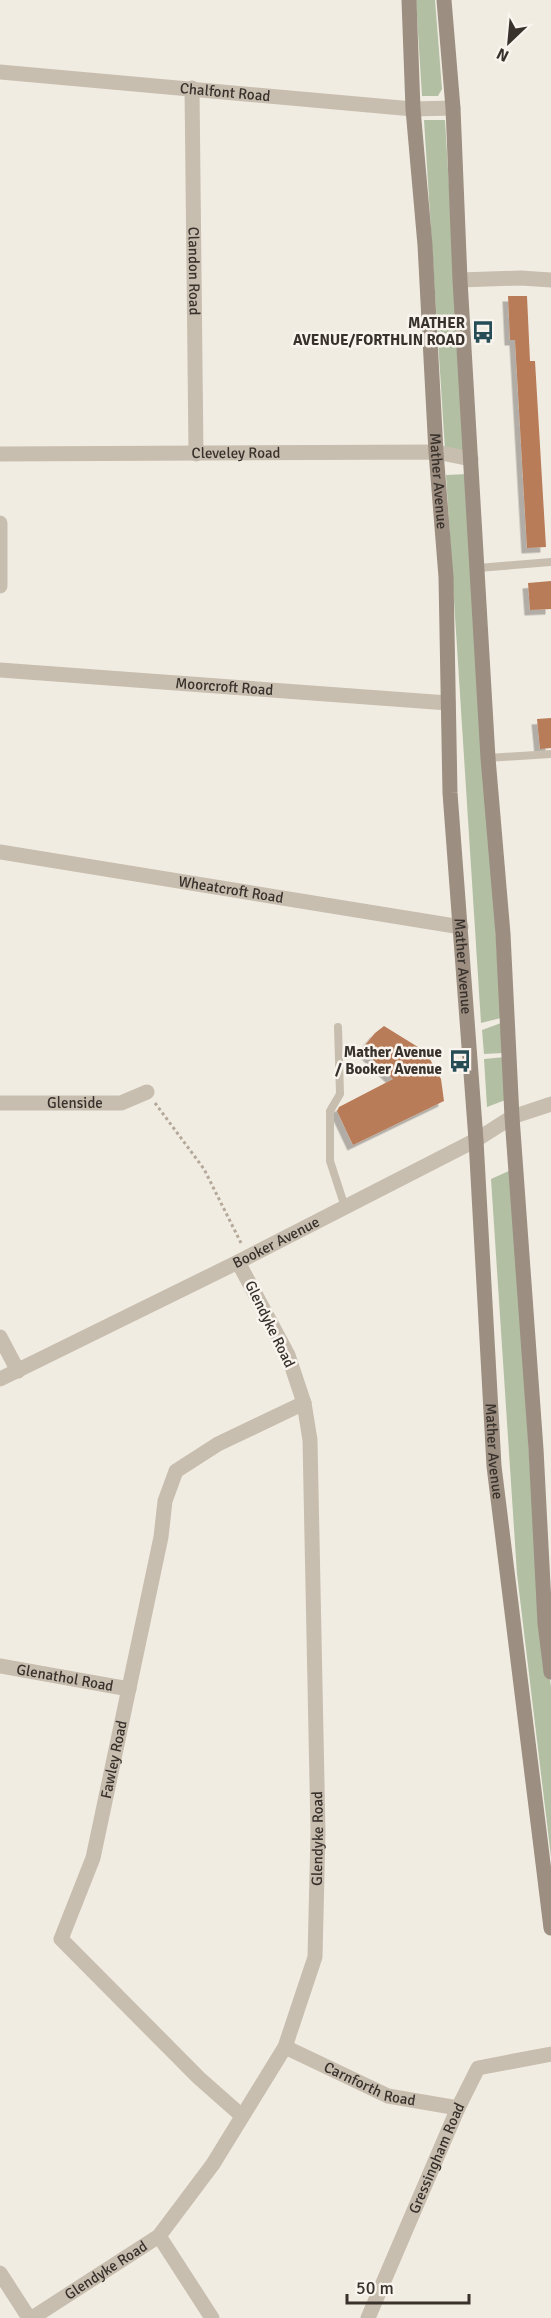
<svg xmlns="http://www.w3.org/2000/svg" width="551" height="2318" viewBox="0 0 551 2318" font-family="Signika,sans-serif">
	<defs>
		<filter id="shadow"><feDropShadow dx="-5.5" dy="5.5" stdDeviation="0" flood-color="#0004"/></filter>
	</defs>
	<rect width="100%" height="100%" fill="#f1ece2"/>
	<g fill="#b2bfa3">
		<path d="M416 0H435L442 89 438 96H422Z"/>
		<path d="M424 120H445L465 452 445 450Z"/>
		<path d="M467 474 501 1018 481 1023 446 475Z"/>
		<path d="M501 1023 503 1053 484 1054 482 1030Z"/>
		<path d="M505 1057 508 1099 487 1107 484 1059Z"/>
		<path d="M511 1170 536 1563 551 1687V1857L517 1574 491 1179Z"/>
	</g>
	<g fill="#b97c58" filter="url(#shadow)">
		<path d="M508 296H527L530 361H535L546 547 527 548 515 340H510Z"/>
		<path d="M551 581V609L530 610 528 583Z"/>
		<path d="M551 718V748L540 749 537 719Z"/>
		<path d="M384 1026 426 1052 441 1079 444 1101 353 1145 337 1111 339 1107 393 1079 362 1049 375 1033Z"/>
	</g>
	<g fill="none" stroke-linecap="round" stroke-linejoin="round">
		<path stroke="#b4a899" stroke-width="3" stroke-dasharray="3 3" stroke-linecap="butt" d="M155 1103 204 1169 241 1243"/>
		<g stroke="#c8beaf" stroke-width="8">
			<path d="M478 568 551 562"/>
			<path d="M488 758 551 754"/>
			<path d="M338 1027 340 1094 330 1111V1161L345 1207"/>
		</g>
		<g stroke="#c8beaf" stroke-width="15">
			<path id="s1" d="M0 72 413 109 453 108"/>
			<path id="s2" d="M192 88 196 454"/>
			<path d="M460 280 521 278 551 280"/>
			<path id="s3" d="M0 454 436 452 471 459"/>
			<path d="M0 523V586"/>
			<path id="s4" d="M0 670 448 703"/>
			<path id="s5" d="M0 852 461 927"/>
			<path id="s6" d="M0 1103H121L147 1092"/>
			<path d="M0 1337 18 1371"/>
			<path id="s7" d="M0 1379 238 1262 476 1140 512 1117 551 1104"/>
			<path id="s8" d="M0 1666 129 1689"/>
			<path id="s9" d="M285 2047 388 2096 458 2108"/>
			<path id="s10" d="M242 2116 199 2078 61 1939 93 1858 161 1537 165 1501 176 1471 218 1444 304 1403"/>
			<path d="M159 2236 212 2318"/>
			<path d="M0 2273 29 2318"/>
			<path id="s11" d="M32 2318 159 2236 213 2164 285 2047 315 1957 318 1832 310 1440 304 1403 288 1355 238 1262"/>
			<path id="s12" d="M368 2318 458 2108 478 2068 551 2054"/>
		</g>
		<g stroke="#9c8e80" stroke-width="15">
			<path id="s13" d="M409 0 413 109 425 245 436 452 446 577 450 793 476 1140 494 1466 551 1928"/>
			<path d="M444 0 453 108 460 280 488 758 503 934 512 1117 536 1449 545 1623 551 1672"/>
		</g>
	</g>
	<defs>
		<g id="bus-bare" transform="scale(1.8)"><path d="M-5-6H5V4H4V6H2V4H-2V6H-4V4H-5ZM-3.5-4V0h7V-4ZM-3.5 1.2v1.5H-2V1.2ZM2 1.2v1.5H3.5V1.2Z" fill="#264c55" stroke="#f9f5ee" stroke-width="2.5" paint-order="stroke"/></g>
	</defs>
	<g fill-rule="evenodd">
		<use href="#bus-bare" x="483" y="332"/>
		<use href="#bus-bare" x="460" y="1061"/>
	</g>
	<g text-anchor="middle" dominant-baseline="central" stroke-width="5" stroke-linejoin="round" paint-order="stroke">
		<g font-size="15" fill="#38312c" stroke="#f9f5ee">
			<text stroke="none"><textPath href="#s1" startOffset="226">Chalfont Road</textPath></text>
			<text stroke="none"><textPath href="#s2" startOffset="183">Clandon Road</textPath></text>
			<text stroke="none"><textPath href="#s3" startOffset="236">Cleveley Road</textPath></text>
			<text stroke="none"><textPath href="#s13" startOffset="482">Mather Avenue</textPath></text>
			<text stroke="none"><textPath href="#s4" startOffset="225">Moorcroft Road</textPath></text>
			<text stroke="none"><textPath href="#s5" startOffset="234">Wheatcroft Road</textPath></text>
			<text stroke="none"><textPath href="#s13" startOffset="968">Mather Avenue</textPath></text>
			<text stroke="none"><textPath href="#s6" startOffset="75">Glenside</textPath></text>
			<text stroke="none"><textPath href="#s7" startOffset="308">Booker Avenue</textPath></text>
			<text transform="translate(270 1324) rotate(64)">Glendyke Road</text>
			<text stroke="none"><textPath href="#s13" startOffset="1454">Mather Avenue</textPath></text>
			<text stroke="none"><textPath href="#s8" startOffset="66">Glenathol Road</textPath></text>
			<text stroke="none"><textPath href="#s10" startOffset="441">Fawley Road</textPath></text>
			<text stroke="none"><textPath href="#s11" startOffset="592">Glendyke Road</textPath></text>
			<text stroke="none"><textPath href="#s9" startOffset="93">Carnforth Road</textPath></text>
			<text stroke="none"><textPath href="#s12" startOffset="174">Gressingham Road</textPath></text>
			<text stroke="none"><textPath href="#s11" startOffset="88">Glendyke Road</textPath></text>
		</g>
		<g font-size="15" font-weight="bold" fill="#38312c" stroke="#f9f5ee" text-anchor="end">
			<text x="465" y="323">MATHER<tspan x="465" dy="17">AVENUE/FORTHLIN ROAD</tspan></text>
			<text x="442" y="1052">Mather Avenue<tspan x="442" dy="17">/ Booker Avenue</tspan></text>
		</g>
	</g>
	<g transform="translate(509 42) rotate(206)" stroke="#f9f5ee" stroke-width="4.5" paint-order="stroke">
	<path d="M0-4.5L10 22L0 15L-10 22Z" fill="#38312c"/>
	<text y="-9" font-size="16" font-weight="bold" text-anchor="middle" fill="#38312c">N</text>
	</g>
	<path d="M347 2294v9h122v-9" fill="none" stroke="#38312c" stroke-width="3"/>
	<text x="356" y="2294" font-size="18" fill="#38312c" stroke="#f9f5ee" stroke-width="4.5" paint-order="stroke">50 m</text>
</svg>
